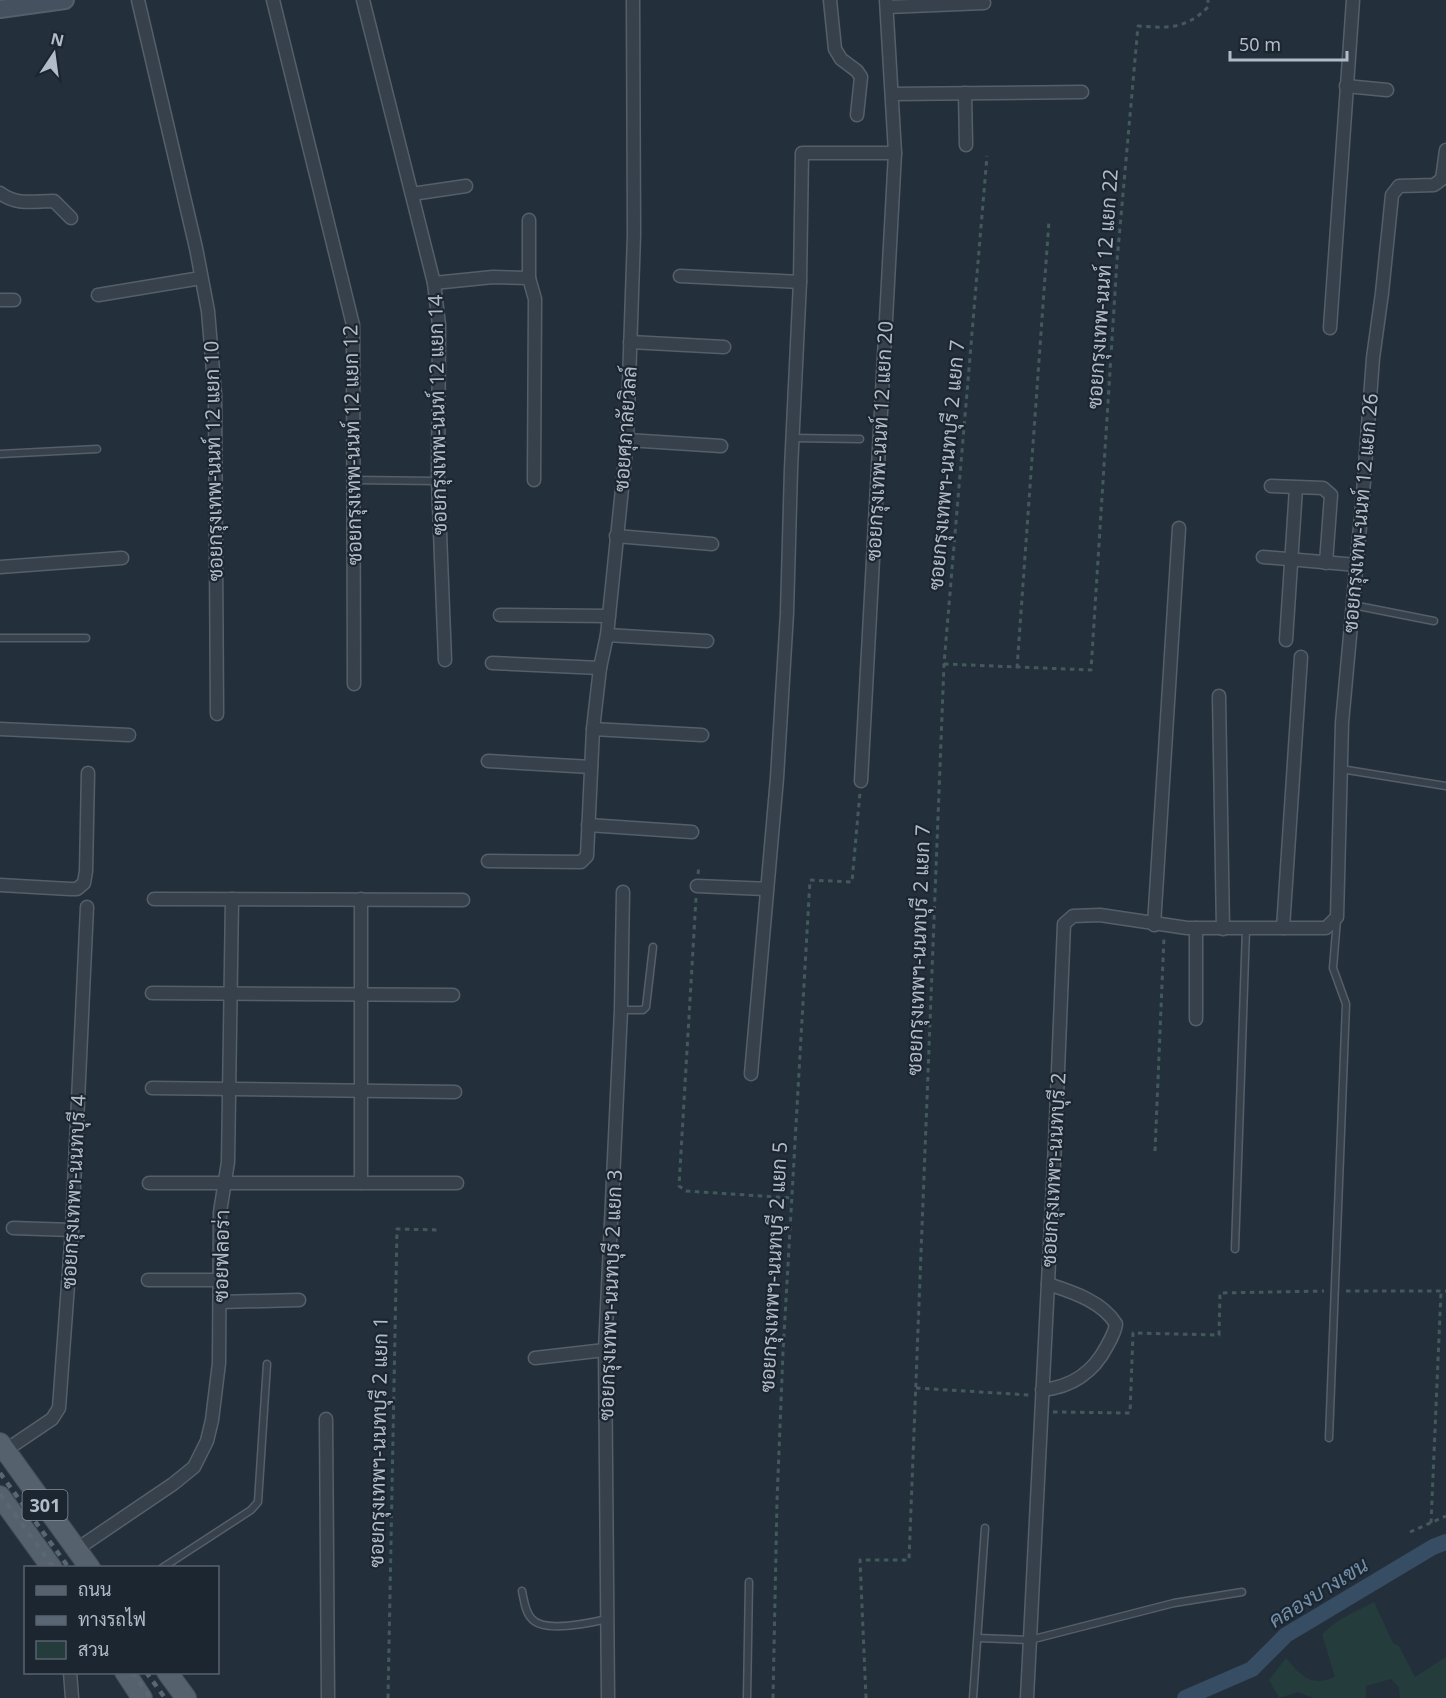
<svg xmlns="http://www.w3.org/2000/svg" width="1446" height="1698" viewBox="0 0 1446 1698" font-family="'Noto Sans',Sarabun,sans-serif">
	<rect width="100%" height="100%" fill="#23303c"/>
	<path fill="#253c3d" d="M1374 1602 1393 1643 1399 1646 1415 1677 1446 1657V1698H1400L1399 1687 1391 1679 1366 1686V1698H1314L1298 1692 1279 1698 1269 1680 1286 1658C1301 1675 1310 1688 1335 1677L1322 1634 1339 1620Z"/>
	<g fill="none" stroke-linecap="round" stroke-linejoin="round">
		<path stroke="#374d63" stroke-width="16" d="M1185 1698 1252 1669 1286 1635 1433 1547 1446 1542"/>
		<g stroke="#555f6a" stroke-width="9">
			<g id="lane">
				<path d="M793 438 860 439"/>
				<path d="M0 454 97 449"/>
				<path d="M354 480 438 481"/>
				<path d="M1353 605 1434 621"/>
				<path d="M0 638H86"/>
				<path d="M1341 769 1446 786"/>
				<path d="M621 1010H643L646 1007 653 947"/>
				<path d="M1235 1249 1246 929"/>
				<path d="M1329 1438 1346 1004 1333 968 1337 919"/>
				<path d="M162 1568 251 1510 258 1502 267 1364"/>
				<path d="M522 1591C524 1600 525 1612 532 1619 544 1633 590 1623 607 1619"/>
				<path d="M978 1638 1030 1640 1174 1603 1242 1592"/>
				<path d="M747 1698 749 1582"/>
				<path d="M973 1698 985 1528"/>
			</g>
		</g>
		<g stroke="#555f6a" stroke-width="15">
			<g id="street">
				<path d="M138 0 196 248 208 311 215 395 217 714"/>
				<path d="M273 0 353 325 354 684"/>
				<path d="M363 0 434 283 439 325 438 481 445 660"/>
				<path d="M830 0 835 49 841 59 857 71 861 77 857 115"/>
				<path d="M887 7 984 3"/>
				<path d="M1346 86 1387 90"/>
				<path d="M965 93 966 145"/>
				<path d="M892 94 1082 92"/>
				<path d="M0 193C18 206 33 201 54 201L71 218"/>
				<path d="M412 194 466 186"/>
				<path d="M680 276 800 282"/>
				<path d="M529 278V220"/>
				<path d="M434 283 493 277 529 278 535 299 534 480"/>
				<path d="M98 295 201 278"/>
				<path d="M0 300H14"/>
				<path d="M1330 328 1353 0"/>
				<path d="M630 342 724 347"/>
				<path d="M627 440 721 446"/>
				<path d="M1271 486 1323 488 1331 495 1326 563"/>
				<path d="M616 536 712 544"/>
				<path d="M1263 557 1357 565"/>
				<path d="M0 567 122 558"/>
				<path d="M500 615 609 616"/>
				<path d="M607 635 707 641"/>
				<path d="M1286 640 1296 488"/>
				<path d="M492 663 600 668"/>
				<path d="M1219 696 1223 929"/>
				<path d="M0 729 129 735"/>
				<path d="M593 729 702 735"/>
				<path d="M488 761 591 767"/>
				<path d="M861 781 895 153 886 0"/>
				<path d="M588 825 692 832"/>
				<path d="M488 861 581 862 587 856 593 729 600 668 607 635 627 440 634 235 633 0"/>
				<path d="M0 885 70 889H77L84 883 86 871 88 773"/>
				<path d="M697 886 767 889"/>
				<path d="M154 899 463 900"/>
				<path d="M361 899V1183"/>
				<path d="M1154 925 1179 528"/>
				<path d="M1283 928 1301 657"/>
				<path d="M152 993 453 995"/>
				<path d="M1196 1019V928"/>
				<path d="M751 1074 777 778 787 613 791 469 800 282 802 153H895"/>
				<path d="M152 1088 455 1092"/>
				<path d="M149 1183H457"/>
				<path d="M13 1228 72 1230"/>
				<path d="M148 1280H220"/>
				<path d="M220 1302 299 1300"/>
				<path d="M535 1358 605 1350"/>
				<path d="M1042 1390C1072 1387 1093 1373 1107 1346 1111 1339 1115 1332 1116 1324 1102 1301 1072 1292 1048 1284"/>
				<path d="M326 1419 328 1698"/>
				<path d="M6 1450 52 1419 59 1408 72 1230 87 907"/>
				<path d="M77 1549 173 1484 194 1467 207 1441 212 1420 219 1363 220 1212 228 1162 232 899"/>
				<path d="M70 1672 72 1698"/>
				<path d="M608 1698 605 1350 621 1010 623 892"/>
				<path d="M1027 1698 1055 1144 1064 924 1073 916 1100 915 1187 928H1326L1337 917 1342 723 1363 494 1373 358 1382 293 1392 195 1399 186 1434 185 1442 179 1446 150"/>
			</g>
		</g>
		<g stroke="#555f6a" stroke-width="20">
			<path id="secondary" d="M0 9 65 0"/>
		</g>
		<g stroke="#434d58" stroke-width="22">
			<g id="primary">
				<path d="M0 1443 90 1568"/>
				<path d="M0 1496 52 1568"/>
				<path d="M125 1672 142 1698"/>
				<path d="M167 1672 186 1698"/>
			</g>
		</g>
		<g stroke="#43595a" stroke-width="3" stroke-dasharray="4.5 4.5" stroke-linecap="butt">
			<path d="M944 664 1091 670 1117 261 1138 26C1168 28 1185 30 1208 7V0"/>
			<path d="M1017 668 1049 221"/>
			<path d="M698 874 699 866"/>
			<path d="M696 898 679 1186 686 1191 792 1198"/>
			<path d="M1155 1151 1164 937"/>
			<path d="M1346 1291H1446"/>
			<path d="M916 1388 1029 1395"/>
			<path d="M1053 1412 1130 1413 1133 1333 1219 1335 1220 1293 1324 1291"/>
			<path d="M1431 1523 1441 1291"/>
			<path d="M1410 1532 1446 1516"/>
			<path d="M388 1698 397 1229 439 1230"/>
			<path d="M773 1698 777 1501 783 1352 810 880 852 882 860 792"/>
			<path d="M866 1698 860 1560H909L944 664 987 156"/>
		</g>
		<use href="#lane" stroke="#37414c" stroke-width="6"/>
		<use href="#street" stroke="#37414c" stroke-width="12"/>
		<use href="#secondary" stroke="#45515f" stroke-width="16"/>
		<use href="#primary" stroke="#55616c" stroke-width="20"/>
		<g stroke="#596673" stroke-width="4.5" stroke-dasharray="6 6" stroke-linecap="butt">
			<path d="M0 1473 69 1568"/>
			<path d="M0 1494 54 1568"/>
			<path d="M132 1672 151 1698"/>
			<path d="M146 1672 165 1698"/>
		</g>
	</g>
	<g text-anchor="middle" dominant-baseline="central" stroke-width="4.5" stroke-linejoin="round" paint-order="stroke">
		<rect fill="#1c2631" stroke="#858f9b" stroke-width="1.5" x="22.5" y="1490" width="45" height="30" rx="4.5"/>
		<g font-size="18" font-weight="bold" fill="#b2bcc8">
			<text x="45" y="1505">301</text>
		</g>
		<g font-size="20" fill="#b2bcc8" stroke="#1c2631">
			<text transform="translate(1102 289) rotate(-86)">ซอยกรุงเทพ-นนท์ 12 แยก 22</text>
			<text transform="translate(437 415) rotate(-91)">ซอยกรุงเทพ-นนท์ 12 แยก 14</text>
			<text transform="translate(625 429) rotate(-86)">ซอยศุภาลัยวิลล์</text>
			<text transform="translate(879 441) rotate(-87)">ซอยกรุงเทพ-นนท์ 12 แยก 20</text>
			<text transform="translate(352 445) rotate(-91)">ซอยกรุงเทพ-นนท์ 12 แยก 12</text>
			<text transform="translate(213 461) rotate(-91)">ซอยกรุงเทพ-นนท์ 12 แยก 10</text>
			<text transform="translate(946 465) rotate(-85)">ซอยกรุงเทพฯ-นนทบุรี 2 แยก 7</text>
			<text transform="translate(1360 513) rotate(-85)">ซอยกรุงเทพ-นนท์ 12 แยก 26</text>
			<text transform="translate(918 950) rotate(-88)">ซอยกรุงเทพฯ-นนทบุรี 2 แยก 7</text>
			<text transform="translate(1053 1170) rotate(-87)">ซอยกรุงเทพฯ-นนทบุรี 2</text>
			<text transform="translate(73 1192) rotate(-87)">ซอยกรุงเทพฯ-นนทบุรี 4</text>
			<text transform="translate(221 1256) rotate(-89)">ซอยฟลอร่า</text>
			<text transform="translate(773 1267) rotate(-87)">ซอยกรุงเทพฯ-นนทบุรี 2 แยก 5</text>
			<text transform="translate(610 1295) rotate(-88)">ซอยกรุงเทพฯ-นนทบุรี 2 แยก 3</text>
			<text transform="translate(378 1442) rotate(-89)">ซอยกรุงเทพฯ-นนทบุรี 2 แยก 1</text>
		</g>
		<g font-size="21" font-style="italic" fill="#7390ab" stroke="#1c2631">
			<text transform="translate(1318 1592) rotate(-32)">คลองบางเขน</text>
		</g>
	</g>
	<rect x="24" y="1566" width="195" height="108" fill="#1c2631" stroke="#58626d" stroke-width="1.5"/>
	<rect x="36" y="1586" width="30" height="9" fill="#55616c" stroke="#58626d" stroke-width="1.5"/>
	<text x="78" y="1596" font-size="18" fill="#b2bcc8">ถนน</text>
	<rect x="36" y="1616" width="30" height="9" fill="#596673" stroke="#58626d" stroke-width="1.5"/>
	<text x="78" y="1626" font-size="18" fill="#b2bcc8">ทางรถไฟ</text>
	<rect x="36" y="1641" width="30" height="18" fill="#253c3d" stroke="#58626d" stroke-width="1.5"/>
	<text x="78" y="1656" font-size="18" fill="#b2bcc8">สวน</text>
	<g transform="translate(54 54) rotate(13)" stroke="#1c2631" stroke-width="4.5" paint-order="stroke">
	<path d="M0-4.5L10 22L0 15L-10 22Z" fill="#b2bcc8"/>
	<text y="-9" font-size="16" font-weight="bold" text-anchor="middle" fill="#b2bcc8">N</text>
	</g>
	<path d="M1230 51v9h117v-9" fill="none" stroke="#b2bcc8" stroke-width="3"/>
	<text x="1239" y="51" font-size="18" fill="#b2bcc8" stroke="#1c2631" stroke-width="4.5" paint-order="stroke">50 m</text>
</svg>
